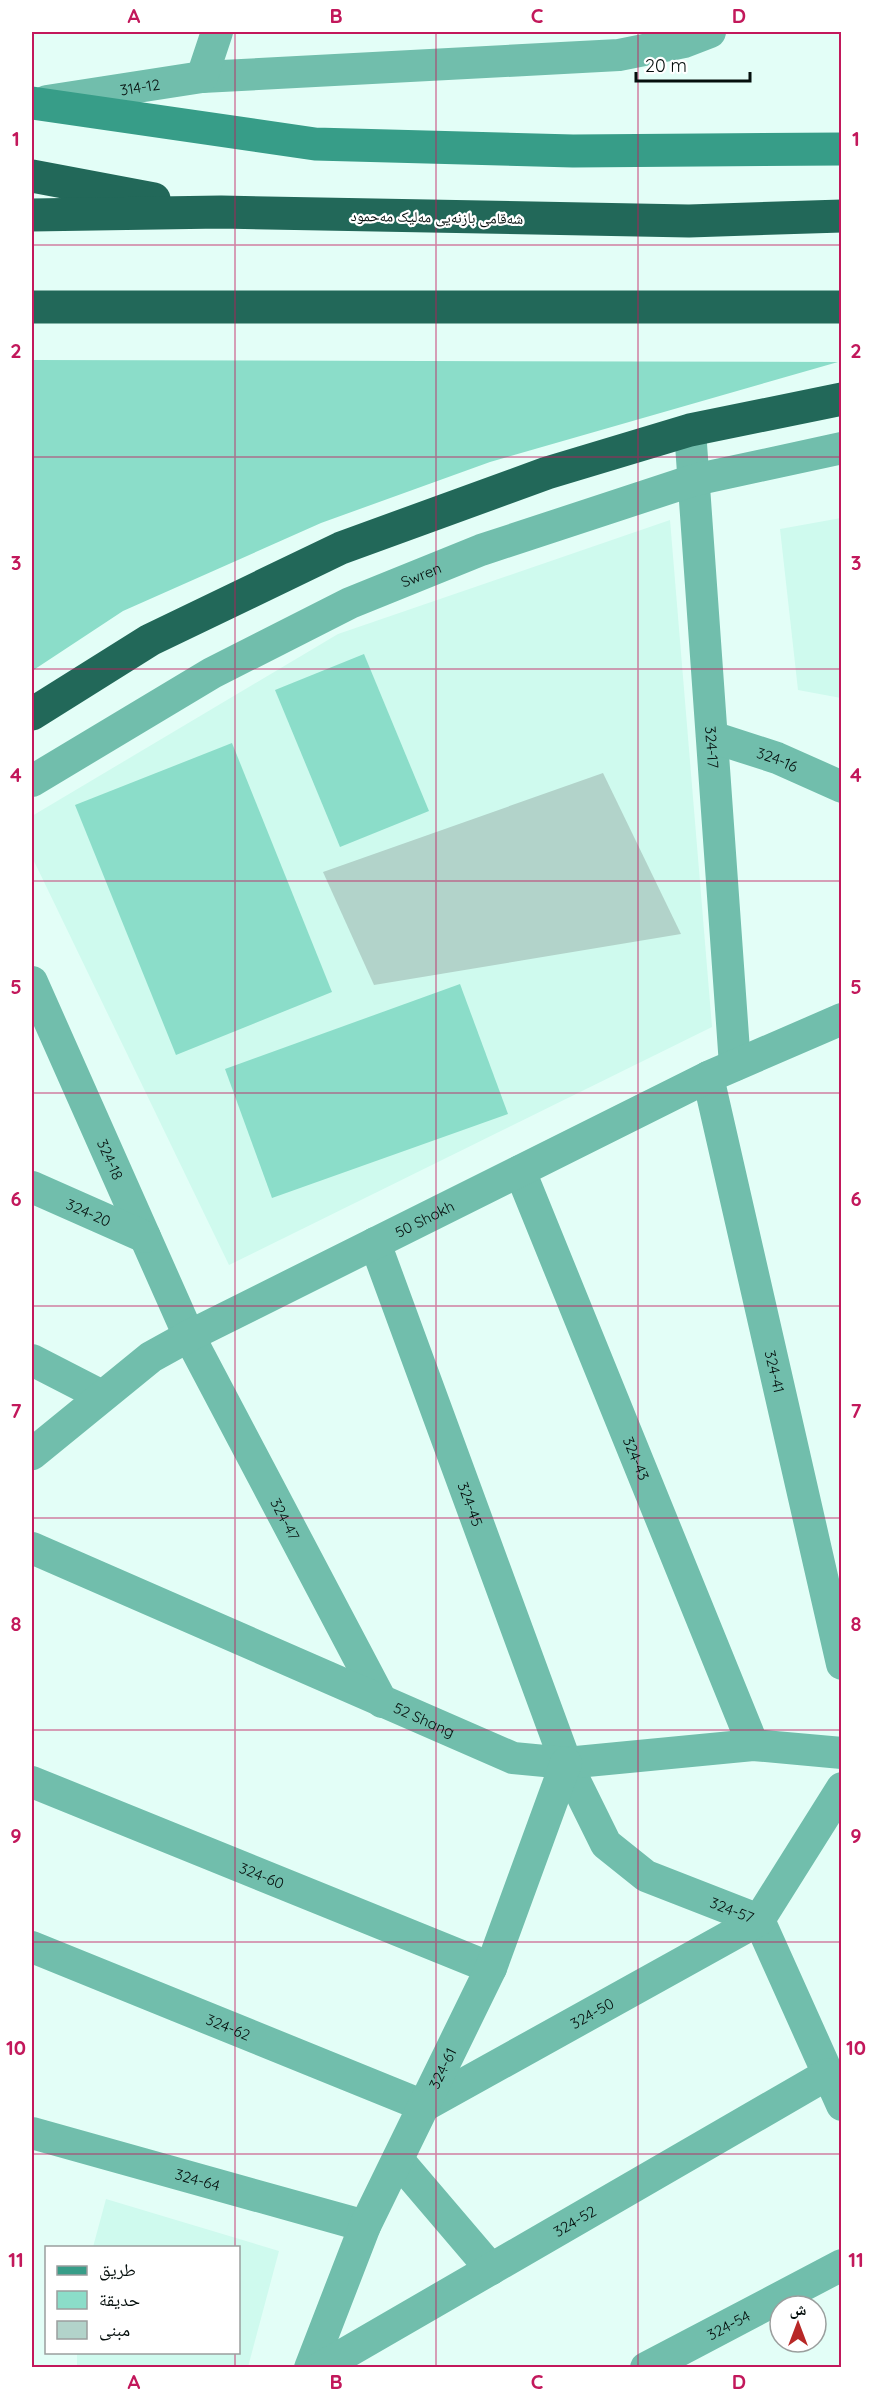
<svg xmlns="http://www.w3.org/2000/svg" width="873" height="2399" viewBox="0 0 873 2399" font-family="Quicksand,'Noto Naskh Arabic',sans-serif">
	<rect width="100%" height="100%" fill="#e3fef7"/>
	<g fill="#cffaee">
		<path d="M841 518H842L841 698 798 690 780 529Z"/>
		<path d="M670 520 712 1027 229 1265 32 857V816L338 634Z"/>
		<path d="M106 2199 279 2251 248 2367H77V2353L238 2352V2248L93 2247Z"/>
	</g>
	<g fill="#8bddc9">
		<path d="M32 360 838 362 490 462 321 523 123 611 32 671Z"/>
		<path d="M364 654 429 811 340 847 275 690Z"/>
		<path d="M232 743 332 992 176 1055 75 805Z"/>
		<path d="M460 984 508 1114 272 1198 225 1069Z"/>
	</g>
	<path fill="#b2d3ca" d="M603 773 681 934 374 985 323 872Z"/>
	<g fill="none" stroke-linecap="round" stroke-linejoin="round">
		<g stroke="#71beac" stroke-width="32">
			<path d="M202 77 619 55 684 42 710 32"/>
			<path id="s1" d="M47 101 202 77 217 32"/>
			<path id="s2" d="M690 430 735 1065"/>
			<path id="s3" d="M712 737 777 758 842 787"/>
			<path id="s4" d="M32 781 212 673 350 603 481 550 694 480 842 448"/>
			<path id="s5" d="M32 982 189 1336 382 1702"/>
			<path id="s6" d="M708 1077 842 1664"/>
			<path id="s7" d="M520 1171 753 1745"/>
			<path id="s8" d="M32 1187 145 1237"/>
			<path id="s9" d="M375 1243 566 1763 606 1844 646 1876 759 1920 842 2105"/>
			<path d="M32 1360 102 1396"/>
			<path id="s10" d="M32 1454 151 1357 189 1336 708 1077 842 1019"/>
			<path id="s11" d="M32 1548 513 1758 566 1763 753 1745 842 1753"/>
			<path id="s12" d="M32 1782 491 1968"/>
			<path id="s13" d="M32 1947 424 2106 759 1920 842 1788"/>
			<path id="s14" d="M32 2133 365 2226"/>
			<path d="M398 2160 491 2269"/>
			<path id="s15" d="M310 2368 365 2226 491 1968 566 1763"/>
			<path id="s16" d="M320 2368 828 2074"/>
			<path id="s17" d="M646 2368 842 2265"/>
		</g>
		<path stroke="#379d88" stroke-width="33" d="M32 103 315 144 573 151 842 149"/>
		<g stroke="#226859" stroke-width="33">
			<path d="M32 176 154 199"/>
			<path d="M32 215 221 212 689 221 842 216"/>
			<path d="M32 307H842"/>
			<path d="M32 714 150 640 341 548 547 473 690 430 842 399"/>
		</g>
	</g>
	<path fill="none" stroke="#c2185b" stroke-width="1.5" stroke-opacity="0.55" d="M235 32V2248M436 32V2368M638 32V2368M32 245H842M32 457H842M32 669H842M32 881H842M32 1093H842M32 1306H842M32 1518H842M32 1730H842M32 1942H842M32 2154H842M235 2352V2368"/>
	<g text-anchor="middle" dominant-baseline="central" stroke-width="4.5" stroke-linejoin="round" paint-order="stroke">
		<g font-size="15" fill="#050f0d" stroke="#fff">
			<text stroke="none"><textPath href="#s1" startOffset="94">314-12</textPath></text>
			<text transform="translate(437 217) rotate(1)">شەقامی بازنەیی مەلیک مەحمود</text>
			<text stroke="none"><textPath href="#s4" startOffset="441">Swren</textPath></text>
			<text stroke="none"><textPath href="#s2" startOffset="318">324-17</textPath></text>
			<text stroke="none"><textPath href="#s3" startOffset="69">324-16</textPath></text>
			<text stroke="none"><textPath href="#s5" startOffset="194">324-18</textPath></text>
			<text stroke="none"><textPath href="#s8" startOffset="62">324-20</textPath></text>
			<text stroke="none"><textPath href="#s10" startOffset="460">50 Shokh</textPath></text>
			<text stroke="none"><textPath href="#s6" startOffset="302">324-41</textPath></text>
			<text stroke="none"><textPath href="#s7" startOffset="310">324-43</textPath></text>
			<text stroke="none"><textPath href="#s9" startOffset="278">324-45</textPath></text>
			<text stroke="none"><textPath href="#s5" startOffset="594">324-47</textPath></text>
			<text stroke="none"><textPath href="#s11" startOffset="428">52 Shang</textPath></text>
			<text stroke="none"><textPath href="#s12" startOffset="248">324-60</textPath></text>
			<text stroke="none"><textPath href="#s9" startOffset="788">324-57</textPath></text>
			<text stroke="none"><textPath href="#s13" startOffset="615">324-50</textPath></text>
			<text stroke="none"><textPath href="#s13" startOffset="212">324-62</textPath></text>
			<text stroke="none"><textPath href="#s15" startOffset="328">324-61</textPath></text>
			<text stroke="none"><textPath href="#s14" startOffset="172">324-64</textPath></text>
			<text stroke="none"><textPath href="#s16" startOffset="294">324-52</textPath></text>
			<text stroke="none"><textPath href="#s17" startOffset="93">324-54</textPath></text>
		</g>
	</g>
	<rect width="873" height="2399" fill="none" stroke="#ffffff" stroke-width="66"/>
	<rect x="45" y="2246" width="195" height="108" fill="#ffffff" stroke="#9b9f9e" stroke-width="1.5"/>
	<rect x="57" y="2266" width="30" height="9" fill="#379d88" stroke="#9b9f9e" stroke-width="1.5"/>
	<text x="99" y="2276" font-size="18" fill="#050f0d">طريق</text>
	<rect x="57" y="2291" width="30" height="18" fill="#8bddc9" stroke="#9b9f9e" stroke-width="1.5"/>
	<text x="99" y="2306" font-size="18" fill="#050f0d">حديقة</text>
	<rect x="57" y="2321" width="30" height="18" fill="#b2d3ca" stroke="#9b9f9e" stroke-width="1.5"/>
	<text x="99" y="2336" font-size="18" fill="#050f0d">مبنى</text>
	<g transform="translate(798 2324)"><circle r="28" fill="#ffffff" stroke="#9b9f9e" stroke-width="1.5"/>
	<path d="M0-4.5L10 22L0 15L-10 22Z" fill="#b82827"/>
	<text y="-9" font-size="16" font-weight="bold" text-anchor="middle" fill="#050f0d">ش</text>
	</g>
	<path d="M636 72v9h114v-9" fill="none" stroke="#050f0d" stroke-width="3"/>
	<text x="645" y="72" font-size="18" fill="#050f0d" stroke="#ffffff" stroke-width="4.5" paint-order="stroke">20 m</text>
	<rect x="33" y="33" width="807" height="2333" fill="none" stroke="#c2185b" stroke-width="2"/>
	<g font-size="20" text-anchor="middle" font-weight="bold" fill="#c2185b">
		<text x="134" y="23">A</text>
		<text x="336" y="23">B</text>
		<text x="537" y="23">C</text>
		<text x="739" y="23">D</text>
		<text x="16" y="146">1</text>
		<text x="856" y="146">1</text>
		<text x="16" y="358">2</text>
		<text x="856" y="358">2</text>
		<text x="16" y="570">3</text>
		<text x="856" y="570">3</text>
		<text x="16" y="782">4</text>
		<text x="856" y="782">4</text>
		<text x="16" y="994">5</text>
		<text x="856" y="994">5</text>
		<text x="16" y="1206">6</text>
		<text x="856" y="1206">6</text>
		<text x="16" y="1418">7</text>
		<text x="856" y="1418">7</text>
		<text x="16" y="1631">8</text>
		<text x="856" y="1631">8</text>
		<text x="16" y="1843">9</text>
		<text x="856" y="1843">9</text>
		<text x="16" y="2055">10</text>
		<text x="856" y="2055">10</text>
		<text x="16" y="2267">11</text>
		<text x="856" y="2267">11</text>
		<text x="134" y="2389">A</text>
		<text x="336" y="2389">B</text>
		<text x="537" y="2389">C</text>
		<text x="739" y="2389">D</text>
	</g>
</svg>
